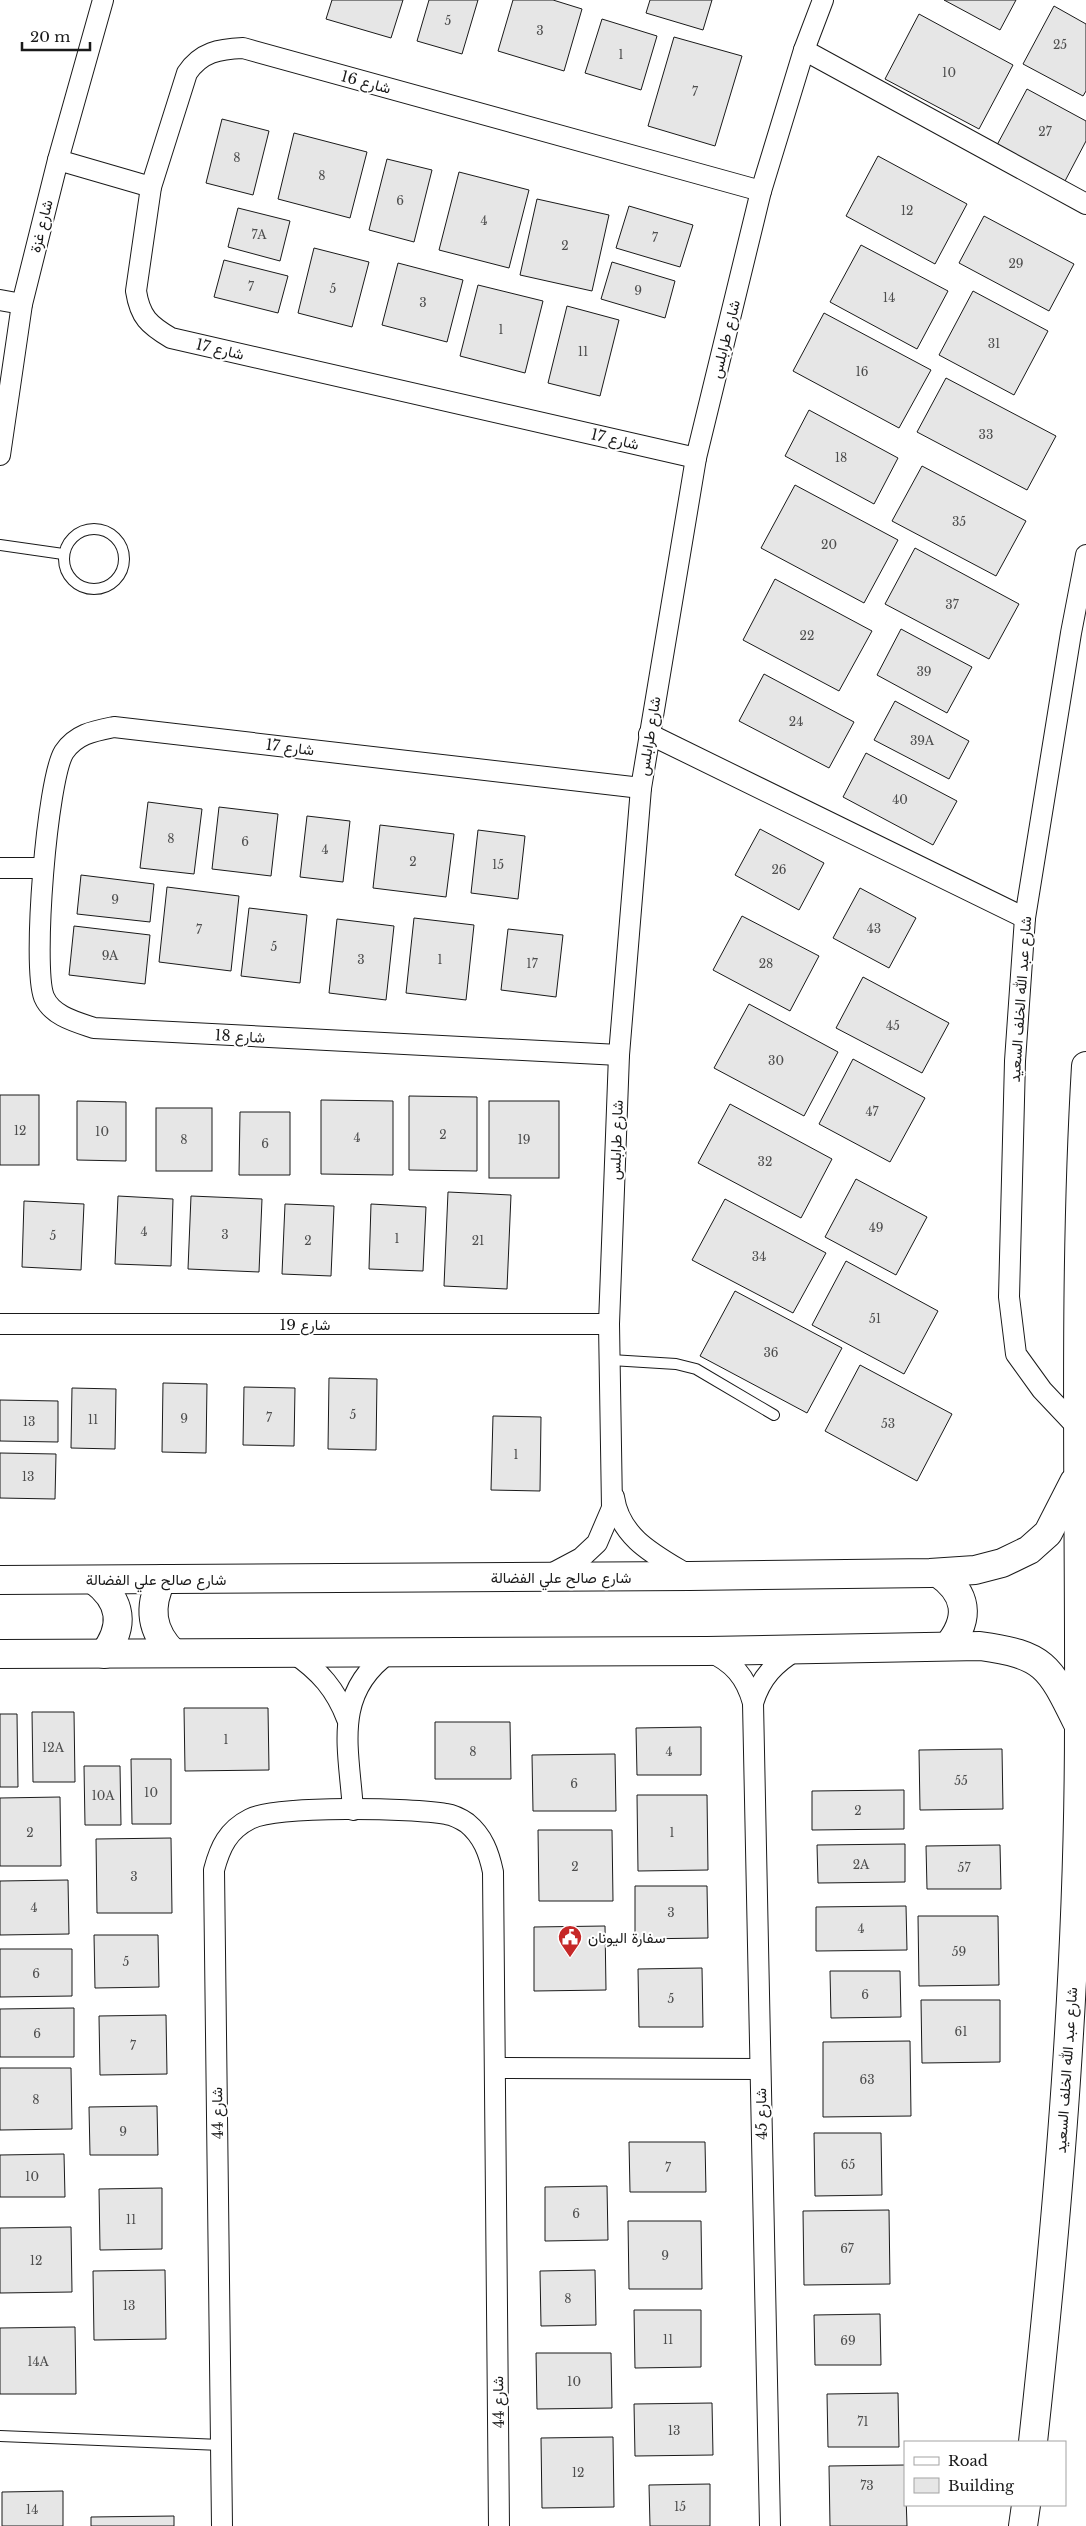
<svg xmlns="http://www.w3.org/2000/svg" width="1086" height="2526" viewBox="0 0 1086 2526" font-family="'Libre Baskerville',Vazirmatn,serif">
	<rect width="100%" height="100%" fill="#fff"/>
	<g fill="#e6e6e6" stroke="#1a1a1a">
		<path d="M332 0H403L391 38 326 19Z"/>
		<path d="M429 0H478L462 54 417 41Z"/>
		<path d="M513 0H553L582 9 564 71 498 51Z"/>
		<path d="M650 0H712L703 30 646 13Z"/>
		<path d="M944 0H1016L1000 30Z"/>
		<path d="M1054 6 1086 24V91L1083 96 1023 64Z"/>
		<path d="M919 14 1013 65 979 129 885 79Z"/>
		<path d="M602 19 657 36 641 90 585 73Z"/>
		<path d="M674 37 742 56 715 146 648 126Z"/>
		<path d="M1027 89 1086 121V141L1065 181 997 145Z"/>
		<path d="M222 119 269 131 253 195 206 183Z"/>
		<path d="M294 133 367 152 350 218 278 199Z"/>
		<path d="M878 156 967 204 935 264 846 216Z"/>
		<path d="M387 159 432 170 414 242 369 230Z"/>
		<path d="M459 172 529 190 509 268 439 250Z"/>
		<path d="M537 199 609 215 592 291 520 275Z"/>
		<path d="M629 206 693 225 680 267 616 248Z"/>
		<path d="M238 208 290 221 280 261 228 247Z"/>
		<path d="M984 216 1074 264 1049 311 959 263Z"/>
		<path d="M861 245 948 291 917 349 830 302Z"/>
		<path d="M314 248 369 262 352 327 298 313Z"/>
		<path d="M224 260 288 276 278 313 214 297Z"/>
		<path d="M612 262 675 281 665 318 601 299Z"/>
		<path d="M398 263 463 280 447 342 382 325Z"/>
		<path d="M478 285 543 301 525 373 460 356Z"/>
		<path d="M973 291 1048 331 1014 395 939 355Z"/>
		<path d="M567 306 619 320 600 396 548 383Z"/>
		<path d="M824 313 931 370 899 428 793 371Z"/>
		<path d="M946 378 1056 436 1027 490 917 432Z"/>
		<path d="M809 410 898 458 874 504 785 456Z"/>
		<path d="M922 466 1026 521 996 576 892 521Z"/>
		<path d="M795 485 898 540 864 603 761 548Z"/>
		<path d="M915 548 1019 604 989 659 885 604Z"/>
		<path d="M775 579 872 631 839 691 743 640Z"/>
		<path d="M901 629 972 667 947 713 877 675Z"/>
		<path d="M764 674 854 722 829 768 739 721Z"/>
		<path d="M895 701 969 741 949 779 874 740Z"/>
		<path d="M866 753 957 801 933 845 843 797Z"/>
		<path d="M148 802 202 809 194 874 140 868Z"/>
		<path d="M219 807 278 814 271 876 212 869Z"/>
		<path d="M307 816 350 821 343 882 300 877Z"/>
		<path d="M380 825 454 834 446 897 373 888Z"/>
		<path d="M760 829 824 863 799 910 735 875Z"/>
		<path d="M478 830 525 836 518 899 471 893Z"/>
		<path d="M81 875 154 884 150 922 77 914Z"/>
		<path d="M167 887 239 896 231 971 159 962Z"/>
		<path d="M860 888 916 918 889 968 833 938Z"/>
		<path d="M249 908 307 915 300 983 241 976Z"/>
		<path d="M742 916 819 956 790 1011 713 970Z"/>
		<path d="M414 918 474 925 466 1000 406 993Z"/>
		<path d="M337 919 394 926 386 1000 329 993Z"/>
		<path d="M74 926 150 935 145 984 69 975Z"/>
		<path d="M508 929 563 935 556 997 501 990Z"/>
		<path d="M863 977 949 1023 922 1073 836 1028Z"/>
		<path d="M749 1004 838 1052 804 1116 714 1068Z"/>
		<path d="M853 1059 925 1098 890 1162 819 1124Z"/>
		<rect x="0" y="1095" width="39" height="70"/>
		<path d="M409 1096 477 1097V1171L409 1170Z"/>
		<path d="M321 1100 393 1101V1175L321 1174Z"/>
		<path d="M77 1101 126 1102V1161L77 1160Z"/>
		<rect x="489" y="1101" width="70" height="77"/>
		<path d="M730 1104 832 1159 801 1218 698 1163Z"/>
		<rect x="156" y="1108" width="56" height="63"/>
		<path d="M240 1112H290V1175H239Z"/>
		<path d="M856 1179 927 1217 896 1275 825 1237Z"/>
		<path d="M448 1192 511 1195 507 1289 444 1286Z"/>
		<path d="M118 1196 173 1199 171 1266 115 1264Z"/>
		<path d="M191 1196 262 1199 259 1272 188 1269Z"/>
		<path d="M725 1199 826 1253 793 1313 692 1260Z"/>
		<path d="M24 1201 84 1204 81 1270 22 1267Z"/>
		<path d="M285 1204 334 1206 331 1276 282 1274Z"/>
		<path d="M371 1204 426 1207 423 1271 369 1269Z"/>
		<path d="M846 1261 938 1311 904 1374 812 1325Z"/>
		<path d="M735 1291 842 1348 807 1413 700 1356Z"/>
		<path d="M860 1365 952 1414 917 1481 825 1431Z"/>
		<path d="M329 1378 377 1379 376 1450 328 1449Z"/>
		<path d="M163 1383 207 1384 206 1453 162 1452Z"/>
		<path d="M244 1387 295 1388 294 1446 243 1445Z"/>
		<path d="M72 1388 116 1389 115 1449 71 1448Z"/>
		<path d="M0 1400 58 1401V1442L0 1441Z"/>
		<path d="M493 1416 541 1417 540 1491 491 1490Z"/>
		<path d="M0 1453 56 1454 55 1499 0 1498Z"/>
		<path d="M184 1708H268L269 1770 185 1771Z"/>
		<path d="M32 1712H74L75 1782H33Z"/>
		<path d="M0 1714H17L18 1787H0Z"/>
		<path d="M435 1722H510L511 1779H435Z"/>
		<path d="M701 1727V1775H637L636 1728Z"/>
		<path d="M1002 1749 1003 1809 920 1810 919 1750Z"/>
		<path d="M615 1754 616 1811H533L532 1755Z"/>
		<path d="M131 1759H171V1824H132Z"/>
		<path d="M84 1766H120L121 1825H85Z"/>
		<path d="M904 1790V1829L812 1830V1791Z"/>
		<path d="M637 1795H707L708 1870 638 1871Z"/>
		<path d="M60 1797 61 1866H0V1798Z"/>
		<path d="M538 1830H612L613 1901H539Z"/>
		<path d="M171 1838 172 1913H97L96 1839Z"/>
		<path d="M905 1844V1882L818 1883 817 1845Z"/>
		<path d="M1000 1845 1001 1889H927L926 1846Z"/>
		<path d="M68 1880 69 1934 0 1935V1881Z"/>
		<path d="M635 1886H707L708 1938 635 1939Z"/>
		<path d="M906 1906 907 1950 816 1951V1907Z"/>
		<path d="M918 1916H998L999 1985 919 1986Z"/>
		<path d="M605 1926 606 1990 534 1991V1927Z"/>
		<path d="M94 1935H158L159 1987 95 1988Z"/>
		<path d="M0 1949H72V1996L0 1997Z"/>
		<path d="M702 1968 703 2027H639L638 1969Z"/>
		<path d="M830 1971H900L901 2017 831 2018Z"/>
		<path d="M921 2000H1000V2062L922 2063Z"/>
		<path d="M74 2008V2057H0V2009Z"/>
		<path d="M166 2015 167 2074 100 2075 99 2016Z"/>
		<path d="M910 2041 911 2116 823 2117V2042Z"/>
		<path d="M0 2068H71L72 2129 0 2130Z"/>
		<path d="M157 2106 158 2155H90L89 2107Z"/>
		<path d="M814 2133H881L882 2195 815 2196Z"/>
		<path d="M629 2142H705L706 2192H630Z"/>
		<path d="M64 2154 65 2197H0V2155Z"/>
		<path d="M607 2186 608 2240 545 2241V2187Z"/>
		<path d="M162 2188V2249L100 2250 99 2189Z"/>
		<path d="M889 2210 890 2284 804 2285 803 2211Z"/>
		<path d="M628 2221H701L702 2289H629Z"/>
		<path d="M71 2227 72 2292 0 2293V2228Z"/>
		<path d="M165 2270 166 2339 94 2340 93 2271Z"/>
		<path d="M595 2270 596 2325 541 2326 540 2271Z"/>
		<path d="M634 2310H701V2367L635 2368Z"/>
		<path d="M880 2314 881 2365H815L814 2315Z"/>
		<path d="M75 2327 76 2394H0V2328Z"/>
		<path d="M536 2353H611L612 2408 537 2409Z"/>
		<path d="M898 2393 899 2447H828L827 2394Z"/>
		<path d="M712 2403 713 2455 635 2456 634 2404Z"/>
		<path d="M613 2437 614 2507 542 2508 541 2438Z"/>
		<path d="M905 2465 907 2526H830L829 2466Z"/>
		<path d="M710 2484V2526H650L649 2485Z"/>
		<path d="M63 2491V2526H2V2492Z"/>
		<path d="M174 2516V2526H91V2517Z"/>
	</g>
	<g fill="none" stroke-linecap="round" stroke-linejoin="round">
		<g stroke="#1a1a1a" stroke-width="12">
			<g id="lane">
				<circle cx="94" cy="559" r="30"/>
				<path d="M0 545 63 554"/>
				<path d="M611 1360 676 1364 696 1369 774 1415"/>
				<path d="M0 2436 221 2445"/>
			</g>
		</g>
		<g stroke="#1a1a1a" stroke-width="22">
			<g id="street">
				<path d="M804 50 1086 204"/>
				<path d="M58 160 151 187"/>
				<path d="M0 300 22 304"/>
				<path d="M0 455 22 304 58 160 103 0"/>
				<path d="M696 458 171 338C149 325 140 317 136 291L151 187 187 73C201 52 219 49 243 48L761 191"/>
				<path d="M649 734 1025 918"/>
				<path d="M0 868H42"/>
				<path d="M619 1055 94 1028C76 1022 52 1016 44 997 32 967 47 779 64 752 76 734 94 731 114 727L641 788"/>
				<path d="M0 1324H609"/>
				<path d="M1076 1426 1042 1390 1016 1354 1009 1297 1015 1061 1025 918 1071 633 1086 555"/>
				<path d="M614 1497C620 1539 657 1556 690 1576"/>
				<path d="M549 1575 581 1558 597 1543 612 1508 609 1324 619 1055 641 788 696 458 761 191 804 50 823 0"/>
				<path d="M708 1651C733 1662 746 1677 753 1703L770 2526"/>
				<path d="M293 1653C320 1671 336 1690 347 1719"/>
				<path d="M753 1703C761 1677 775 1663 798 1649"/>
				<path d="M353 1810C349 1749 332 1694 389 1653"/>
				<path d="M495 2068 760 2069"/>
				<path d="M222 2526 214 1870C220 1847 228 1830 250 1819 278 1805 413 1808 446 1814 453 1815 461 1819 467 1823 483 1836 489 1853 493 1872L499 2526"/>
			</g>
		</g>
		<g stroke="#1a1a1a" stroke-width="30">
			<g id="secondary">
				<path d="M938 1573C967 1593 971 1618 948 1646"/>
				<path d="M162 1579C148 1607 151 1631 173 1653"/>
				<path d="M0 1580 690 1576 930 1573 975 1570 1002 1563 1029 1550 1048 1533 1074 1482"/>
				<path d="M94 1580C122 1601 125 1626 104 1654"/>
				<path d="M0 1654 707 1651 980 1646C1044 1655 1049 1665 1077 1722"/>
				<path d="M1033 2442C1059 2204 1079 1964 1079 1724 1080 1505 1073 1285 1086 1066"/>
				<path d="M1023 2526 1026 2505"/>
			</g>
		</g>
		<use href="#lane" stroke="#fff" stroke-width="10"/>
		<use href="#street" stroke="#fff" stroke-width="20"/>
		<use href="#secondary" stroke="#fff" stroke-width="28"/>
	</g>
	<defs>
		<g id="civic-pin" transform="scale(1.25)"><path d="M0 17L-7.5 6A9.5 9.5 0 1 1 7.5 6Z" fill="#c62828" stroke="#fff"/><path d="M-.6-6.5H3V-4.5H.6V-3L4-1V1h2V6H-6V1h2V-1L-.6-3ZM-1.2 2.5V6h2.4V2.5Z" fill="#fff"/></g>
	</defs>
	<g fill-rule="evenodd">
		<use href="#civic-pin" x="570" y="1937"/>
	</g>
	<g text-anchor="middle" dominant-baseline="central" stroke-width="4" stroke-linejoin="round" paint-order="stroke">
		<g font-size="12" fill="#4d4d4d">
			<text x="448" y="20">5</text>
			<text x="540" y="30">3</text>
			<text x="1060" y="44">25</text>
			<text x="621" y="54">1</text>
			<text x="949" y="72">10</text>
			<text x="695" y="91">7</text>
			<text x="1045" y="131">27</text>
			<text x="237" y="157">8</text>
			<text x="322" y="175">8</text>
			<text x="400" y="200">6</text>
			<text x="907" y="210">12</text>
			<text x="484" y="220">4</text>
			<text x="259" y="234">7A</text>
			<text x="655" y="237">7</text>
			<text x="565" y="245">2</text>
			<text x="1016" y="263">29</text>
			<text x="251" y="286">7</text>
			<text x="333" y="288">5</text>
			<text x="638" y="290">9</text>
			<text x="889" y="297">14</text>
			<text x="423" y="302">3</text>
			<text x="501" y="329">1</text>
			<text x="994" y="343">31</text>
			<text x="583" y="351">11</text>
			<text x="862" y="371">16</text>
			<text x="986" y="434">33</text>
			<text x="841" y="457">18</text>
			<text x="959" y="521">35</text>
			<text x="829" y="544">20</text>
			<text x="952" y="604">37</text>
			<text x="807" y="635">22</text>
			<text x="924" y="671">39</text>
			<text x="796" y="721">24</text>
			<text x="922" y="740">39A</text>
			<text x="900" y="799">40</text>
			<text x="171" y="838">8</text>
			<text x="245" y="841">6</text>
			<text x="325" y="849">4</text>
			<text x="413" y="861">2</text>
			<text x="498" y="864">15</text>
			<text x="779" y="869">26</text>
			<text x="115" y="899">9</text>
			<text x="874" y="928">43</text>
			<text x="199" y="929">7</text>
			<text x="274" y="946">5</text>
			<text x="110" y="955">9A</text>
			<text x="361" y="959">3</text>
			<text x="440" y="959">1</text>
			<text x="532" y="963">17</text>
			<text x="766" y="963">28</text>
			<text x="893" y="1025">45</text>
			<text x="776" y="1060">30</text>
			<text x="872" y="1111">47</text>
			<text x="20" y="1130">12</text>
			<text x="102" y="1131">10</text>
			<text x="443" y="1134">2</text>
			<text x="357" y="1137">4</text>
			<text x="184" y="1139">8</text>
			<text x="524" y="1139">19</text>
			<text x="265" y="1143">6</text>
			<text x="765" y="1161">32</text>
			<text x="876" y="1227">49</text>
			<text x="144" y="1231">4</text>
			<text x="225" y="1234">3</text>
			<text x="53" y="1235">5</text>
			<text x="397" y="1238">1</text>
			<text x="308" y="1240">2</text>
			<text x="478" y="1240">21</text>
			<text x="759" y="1256">34</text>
			<text x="875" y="1318">51</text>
			<text x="771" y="1352">36</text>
			<text x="353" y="1414">5</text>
			<text x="269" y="1417">7</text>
			<text x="184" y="1418">9</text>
			<text x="93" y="1419">11</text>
			<text x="29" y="1421">13</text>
			<text x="888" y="1423">53</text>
			<text x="516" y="1454">1</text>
			<text x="28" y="1476">13</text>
			<text x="226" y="1739">1</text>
			<text x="53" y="1747">12A</text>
			<text x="473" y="1751">8</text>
			<text x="669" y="1751">4</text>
			<text x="961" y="1780">55</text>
			<text x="574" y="1783">6</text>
			<text x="151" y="1792">10</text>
			<text x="103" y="1795">10A</text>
			<text x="858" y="1810">2</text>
			<text x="30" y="1832">2</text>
			<text x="672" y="1832">1</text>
			<text x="861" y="1864">2A</text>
			<text x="575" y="1866">2</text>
			<text x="964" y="1867">57</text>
			<text x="134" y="1876">3</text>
			<text x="34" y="1907">4</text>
			<text x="671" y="1912">3</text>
			<text x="861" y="1928">4</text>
			<text x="959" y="1951">59</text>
			<text x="126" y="1961">5</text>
			<text x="36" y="1973">6</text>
			<text x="865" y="1994">6</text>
			<text x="671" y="1998">5</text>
			<text x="961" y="2031">61</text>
			<text x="37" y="2033">6</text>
			<text x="133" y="2045">7</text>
			<text x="867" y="2079">63</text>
			<text x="36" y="2099">8</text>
			<text x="123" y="2131">9</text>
			<text x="848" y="2164">65</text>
			<text x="668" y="2167">7</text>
			<text x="32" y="2176">10</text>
			<text x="576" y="2213">6</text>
			<text x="131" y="2219">11</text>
			<text x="847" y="2248">67</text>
			<text x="665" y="2255">9</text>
			<text x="36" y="2260">12</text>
			<text x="568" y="2298">8</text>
			<text x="129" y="2305">13</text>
			<text x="668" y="2339">11</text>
			<text x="848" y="2340">69</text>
			<text x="38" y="2361">14A</text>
			<text x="574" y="2381">10</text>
			<text x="863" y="2421">71</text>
			<text x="674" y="2430">13</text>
			<text x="578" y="2472">12</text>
			<text x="867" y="2485">73</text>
			<text x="680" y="2506">15</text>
			<text x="32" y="2509">14</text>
		</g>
		<g font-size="15" fill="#1a1a1a" stroke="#fff">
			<text transform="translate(366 82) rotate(15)">شارع 16</text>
			<text transform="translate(41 226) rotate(-76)">شارع غزة</text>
			<text transform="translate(725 339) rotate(-76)">شارع طرابلس</text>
			<text transform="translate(220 349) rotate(13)">شارع 17</text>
			<text transform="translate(615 439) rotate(13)">شارع 17</text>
			<text transform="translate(649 736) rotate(-81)">شارع طرابلس</text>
			<text transform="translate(290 747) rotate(7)">شارع 17</text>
			<text transform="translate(1020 999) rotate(-86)">شارع عبد الله الخلف السعيد</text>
			<text transform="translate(240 1036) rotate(3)">شارع 18</text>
			<text transform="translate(616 1140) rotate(-88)">شارع طرابلس</text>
			<text x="305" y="1324">شارع 19</text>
			<text x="561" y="1577">شارع صالح علي الفضالة</text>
			<text x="156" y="1579">شارع صالح علي الفضالة</text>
			<text transform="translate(1066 2070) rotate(-86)">شارع عبد الله الخلف السعيد</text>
			<text transform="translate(217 2113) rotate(-91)">شارع 44</text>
			<text transform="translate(761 2114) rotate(-91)">شارع 45</text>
			<text transform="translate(498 2402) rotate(-91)">شارع 44</text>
		</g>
		<g font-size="15" fill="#1a1a1a" stroke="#fff" text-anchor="start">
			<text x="588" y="1937">سفارة اليونان</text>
		</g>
	</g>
	<rect x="904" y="2441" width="162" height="65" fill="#ffffff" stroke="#a3a3a3"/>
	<rect x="914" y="2457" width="25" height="8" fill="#ffffff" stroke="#a3a3a3"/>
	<text x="948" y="2466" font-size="15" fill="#1a1a1a">Road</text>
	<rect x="914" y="2478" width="25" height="15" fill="#e6e6e6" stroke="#a3a3a3"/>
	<text x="948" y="2491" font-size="15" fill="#1a1a1a">Building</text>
	<path d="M22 42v8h68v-8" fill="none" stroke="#1a1a1a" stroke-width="2.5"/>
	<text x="30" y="42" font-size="15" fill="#1a1a1a" stroke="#ffffff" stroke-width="4" paint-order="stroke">20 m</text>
</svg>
